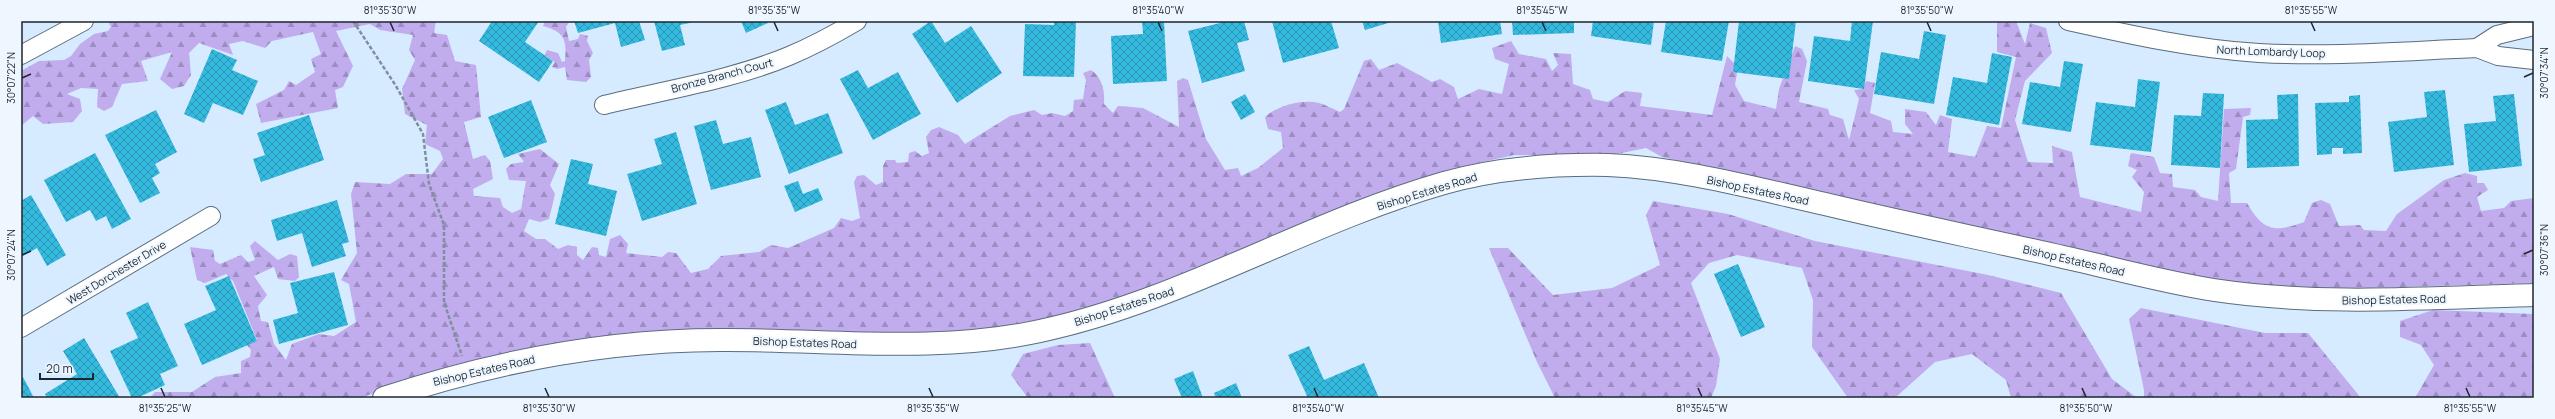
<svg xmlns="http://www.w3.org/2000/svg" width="2555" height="419" viewBox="0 0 2555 419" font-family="Manrope,sans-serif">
	<defs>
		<pattern id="forest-firs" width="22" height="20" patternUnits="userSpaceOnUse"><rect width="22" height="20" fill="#c1acee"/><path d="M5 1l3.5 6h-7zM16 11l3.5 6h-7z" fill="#9c8cc1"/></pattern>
		<pattern id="building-cross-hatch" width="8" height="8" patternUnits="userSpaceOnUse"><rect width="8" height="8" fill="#35badf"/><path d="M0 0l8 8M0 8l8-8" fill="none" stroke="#2c97b5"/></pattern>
	</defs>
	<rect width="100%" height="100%" fill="#d6ebff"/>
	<g fill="url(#forest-firs)">
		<path d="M108 21H436L434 33 447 35 455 61 476 65 481 117 464 122 473 159 485 155 490 161 493 179 473 189 474 196 500 198 503 207 512 213 521 209 526 181 509 180 506 169 511 164 524 162 518 154 540 149 559 164 550 185 555 194 549 219 540 222 529 219 524 231 536 239H545L558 249 568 245 577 247V255L583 260 592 247 598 248 599 255 606 257 610 239 620 235 628 244 626 253 662 257 668 252 676 253 691 273 708 269 721 256 759 252 771 245 788 248 834 228 841 218 852 221 860 218 854 182 857 176 864 175 876 185 883 182V166L886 160H895L897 163 908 162 909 153 915 151 922 156 929 153 926 137 931 130 939 127 958 135 965 144 1010 116 1034 110 1042 115 1052 113 1065 116 1073 111 1074 100 1083 99 1086 80 1083 73 1091 70C1102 77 1105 91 1104 104L1113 113 1118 106 1143 108 1179 127 1177 81 1183 78 1188 80 1206 139 1225 170 1238 168 1241 176 1258 168 1283 148 1281 132 1268 129 1265 117C1277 106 1302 99 1319 103 1326 105 1333 109 1340 112L1344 109 1364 61 1371 59 1379 70 1397 63 1432 82 1440 79 1454 87 1458 99 1479 89 1502 94 1509 64 1495 59 1492 48 1511 41 1519 54 1546 59 1552 71 1558 65 1553 53 1571 54 1573 84 1590 90 1593 99 1608 102 1625 91 1642 93 1640 106 1712 115 1727 56 1738 67 1735 85 1744 101 1776 109 1779 89 1795 46 1802 49 1807 61 1799 102 1828 109 1830 115 1843 119 1849 140 1859 99 1854 90 1862 89 1866 81 1875 83 1870 113 1891 121 1893 132 1913 134 1905 124V109L1926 112 1936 125 1940 115 1952 119 1948 152 1975 157 1987 126 2001 128 2016 57 1997 52V22L2016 21 2025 44 2030 23 2046 28 2052 53 2025 81 2015 120 2028 162 2053 163 2052 146 2072 152 2080 197 2141 212 2144 192 2132 177 2137 170 2128 166 2131 153 2154 157 2160 173 2172 174 2173 187 2195 190 2201 197 2218 201 2224 109 2251 108 2250 115 2243 117 2236 169 2229 173 2231 203H2247C2263 231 2274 233 2304 222L2312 203 2321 200 2330 204 2339 226 2360 225 2364 230 2386 231 2397 214 2444 180 2465 173 2477 176V183H2484L2488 190 2477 197 2481 211 2504 208 2511 201 2534 198V283L2302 290 2183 275 1662 157 1646 148 1612 155H1514L1447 170 1344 208 1173 280 1076 313 973 331 895 335 724 330 662 331 536 346 430 373 360 398H150L155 392H192L215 377 241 373V361L250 357 251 350 247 345 257 340 233 281 226 274 205 283 197 280 190 247 213 250 215 261 220 264 241 255 248 262 255 260 250 246 255 241 278 260 290 254 297 256 299 277 295 281 278 279 274 267 254 276 267 295 258 306 261 321 268 322 274 344 286 360 292 344 319 334 334 336 356 322 349 284 341 280 357 253 351 194 355 182 390 184 406 174H432L443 159 440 151 425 144 427 125 405 114 402 89 415 60 409 50 413 35 380 30 370 24 336 31 353 66 343 87 335 90 338 108 261 123 256 104 284 90 289 81 296 85 315 72 311 59 321 54 313 32 272 41 265 48 243 41 229 44 233 55 199 43 189 53 191 75 184 86 172 89 160 79 172 52 141 61 148 81 122 84 112 107 104 111 97 107 98 89 81 88 67 94 80 99 82 111 73 122 43 124 33 116 21 126V71L39 61 64 60 71 56 80 44 94 34 108 31 111 27Z"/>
		<path d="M545 21H570L566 27 569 41 578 39 580 34 588 36 587 41 593 53 589 60 591 77 586 82 567 80 565 67 557 69 552 67 555 62 545 55 547 50 558 53 562 62 565 61C567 40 565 32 543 26Z"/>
		<path d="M1653 201 1728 214 1815 241 1988 275 2061 293 2112 379 2137 398H2011L2006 380 1972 354 1935 362 1895 398H1848L1812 347 1813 300 1802 268 1737 255 1709 263 1691 283 1720 359 1716 386 1711 398H1555L1537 362 1489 248H1508L1553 295 1612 288 1660 265 1646 215Z"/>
		<path d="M2141 308 2265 333H2308L2361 398H2144V390L2129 319Z"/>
		<path d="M2433 310 2534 314V398H2415L2434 365 2421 345 2400 337V321Z"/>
		<path d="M1090 343 1115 398H1028L1011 375 1023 354 1058 345Z"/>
	</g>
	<g fill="url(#building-cross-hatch)">
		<path d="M492 21H539L525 42 553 61 539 82 479 41Z"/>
		<path d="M574 21H639L645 40 621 47 615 23 578 33Z"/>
		<path d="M654 21H694V22L680 25 685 45 662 51Z"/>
		<path d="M741 21H767L768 23 746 33Z"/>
		<path d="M931 21 945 43 971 26 1002 73 957 103 912 34Z"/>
		<path d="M1054 21H1076L1074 77 1023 76 1025 24 1054 25Z"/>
		<path d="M1142 21H1164L1167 81 1113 84 1111 36 1143 34Z"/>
		<path d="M1219 21H1244L1249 40 1237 43 1245 71 1202 83 1188 31 1220 23Z"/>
		<path d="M1272 21H1331L1339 48 1283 63Z"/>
		<path d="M1362 21H1395L1365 30Z"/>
		<path d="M1438 21H1500L1502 34 1441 43Z"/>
		<path d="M1512 21H1574V33L1513 35Z"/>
		<path d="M1593 21H1654L1651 45 1591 36Z"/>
		<path d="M1666 21H1729L1722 61 1661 52Z"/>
		<path d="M1739 21H1796L1789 79 1733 72Z"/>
		<path d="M1852 21H1873L1864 89 1808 81 1814 36 1850 41Z"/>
		<path d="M1924 31 1946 35 1934 104 1874 94 1881 52 1919 59Z"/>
		<path d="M212 49 237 60 232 70 258 81 243 115 213 103 204 123 184 114Z"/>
		<path d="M1992 53 2012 57 1999 125 1946 115 1953 77 1987 83Z"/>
		<path d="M2064 61 2083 64 2071 132 2022 124 2030 82 2060 87Z"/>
		<path d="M858 70 868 88 898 72 921 114 873 140 840 79Z"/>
		<path d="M2138 79 2160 82 2151 152 2090 145 2096 102 2135 107Z"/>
		<path d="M2445 90 2454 165 2394 172 2388 122 2427 117 2424 92Z"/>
		<path d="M2203 93 2224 94 2220 168 2171 165 2174 115 2201 116Z"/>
		<path d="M1245 94 1255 112 1241 120 1231 102Z"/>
		<path d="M2298 94 2299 166 2247 168 2246 120 2278 119 2277 95Z"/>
		<path d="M2514 94 2522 166 2469 172 2464 124 2496 121 2493 96Z"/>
		<path d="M2360 95 2362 153 2343 154V148H2332V154L2317 155 2315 103 2349 102V96Z"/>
		<path d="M531 100 547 142 504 158 488 117Z"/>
		<path d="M786 102 795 125 828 113 843 153 789 174 765 110Z"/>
		<path d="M156 110 177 152 155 164 160 173 152 178 160 193 140 203 105 135Z"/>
		<path d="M309 115 324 160 261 182 253 159 265 155 257 133Z"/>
		<path d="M716 120 723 144 751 137 761 177 711 190 694 126Z"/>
		<path d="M676 132 697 204 642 221 627 174 662 164 654 139Z"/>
		<path d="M95 153 131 219 112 229 106 216 96 221 90 210 66 222 44 180Z"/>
		<path d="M571 159 593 164 588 184 617 191 606 236 555 224Z"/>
		<path d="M798 181 803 194 818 188 823 200 795 212 784 186Z"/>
		<path d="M31 195 66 255 47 266 37 248 21 257V201Z"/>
		<path d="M337 200 349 242 342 244 346 256 312 267 302 233 277 241 271 220Z"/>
		<path d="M1738 264 1765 327 1741 337 1714 274Z"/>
		<path d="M334 272 348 325 279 344 273 320 298 313 290 283Z"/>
		<path d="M229 276 257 341 202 365 184 324 216 310 205 286Z"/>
		<path d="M148 302 178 366 160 374 165 385 137 398H132L110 351 138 338 126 313Z"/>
		<path d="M84 338 120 398H47L45 394 77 374 63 351Z"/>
		<path d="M1309 346 1324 380 1364 363 1379 398H1308L1288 355Z"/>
		<path d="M1193 371 1203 398H1182L1174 379Z"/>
		<path d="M23 377 34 398H21V378Z"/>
		<path d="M1236 383 1242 398H1216L1214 393Z"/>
	</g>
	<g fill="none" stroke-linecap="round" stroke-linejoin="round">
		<g stroke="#5b6d7e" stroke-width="20">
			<g id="minor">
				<path d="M2068 21C2131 35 2194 49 2259 53 2331 57 2404 51 2477 48L2498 56 2534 60"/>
				<path d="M2477 48 2497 35 2534 26"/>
				<path d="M21 55 84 21"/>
				<path d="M604 105C664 90 732 80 789 56 813 46 835 34 857 21"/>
				<path d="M21 328 211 216"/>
			</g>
		</g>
		<g stroke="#5b6d7e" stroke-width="24">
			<path id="tertiary" d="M384 398C493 362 605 340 720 340 827 339 934 354 1040 331 1181 301 1305 223 1444 183 1497 168 1553 164 1608 165 1681 168 1754 188 1825 204 1904 223 1984 239 2063 257 2113 268 2163 282 2214 290 2320 306 2427 298 2534 295"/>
		</g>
		<path stroke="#808f9d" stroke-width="2.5" stroke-dasharray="4 2" stroke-linecap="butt" d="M353 21 396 86 423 134 429 184 444 225V302L462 356"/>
		<use href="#minor" stroke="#fff" stroke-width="18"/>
		<use href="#tertiary" stroke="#fff" stroke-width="22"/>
	</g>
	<path fill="none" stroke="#1e262d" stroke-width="1.5" d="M390 22 394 31M774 22 778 31M1158 22 1162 31M1542 22 1546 31M1927 22 1931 31M2311 22 2315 31M2524 77 2533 73M22 78 31 74M2524 254 2533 250M22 255 31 251M161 388 165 397M545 388 549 397M929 388 933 397M1314 388 1318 397M1698 388 1702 397M2082 388 2086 397M2466 388 2470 397"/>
	<g text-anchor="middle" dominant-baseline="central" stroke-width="4" stroke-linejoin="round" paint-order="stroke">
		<g font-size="11" fill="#1e262d" stroke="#eef6ff">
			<text transform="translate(2271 51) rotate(2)">North Lombardy Loop</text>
			<text transform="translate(722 75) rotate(-15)">Bronze Branch Court</text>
			<text transform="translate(1758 190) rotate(12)">Bishop Estates Road</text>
			<text transform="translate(1427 191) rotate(-17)">Bishop Estates Road</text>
			<text transform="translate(2074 260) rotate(13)">Bishop Estates Road</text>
			<text transform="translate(116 272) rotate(-31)">West Dorchester Drive</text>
			<text transform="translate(2394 299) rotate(-1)">Bishop Estates Road</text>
			<text transform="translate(1124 306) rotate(-18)">Bishop Estates Road</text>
			<text transform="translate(805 342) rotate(2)">Bishop Estates Road</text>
			<text transform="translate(484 370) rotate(-13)">Bishop Estates Road</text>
		</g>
	</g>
	<rect width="2555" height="419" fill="none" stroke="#eef6ff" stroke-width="44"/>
	<path d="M40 373v6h53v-6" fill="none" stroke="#1e262d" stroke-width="2"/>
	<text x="46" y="373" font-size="12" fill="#1e262d" stroke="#eef6ff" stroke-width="3" paint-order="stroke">20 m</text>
	<rect x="22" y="22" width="2511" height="375" fill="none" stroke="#1e262d" stroke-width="1.5"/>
	<g font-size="10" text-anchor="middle" fill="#1e262d">
		<text x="390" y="14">81°35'30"W</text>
		<text x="774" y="14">81°35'35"W</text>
		<text x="1158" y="14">81°35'40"W</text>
		<text x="1542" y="14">81°35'45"W</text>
		<text x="1927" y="14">81°35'50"W</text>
		<text x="2311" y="14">81°35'55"W</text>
		<text transform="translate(2544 73) rotate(-90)" y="4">30°07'34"N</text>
		<text transform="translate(11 78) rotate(-90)" y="4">30°07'22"N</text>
		<text transform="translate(2544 250) rotate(-90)" y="4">30°07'36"N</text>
		<text transform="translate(11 255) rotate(-90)" y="4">30°07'24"N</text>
		<text x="165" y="412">81°35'25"W</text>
		<text x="549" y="412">81°35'30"W</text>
		<text x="933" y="412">81°35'35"W</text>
		<text x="1318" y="412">81°35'40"W</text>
		<text x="1702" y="412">81°35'45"W</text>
		<text x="2086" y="412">81°35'50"W</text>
		<text x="2470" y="412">81°35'55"W</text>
	</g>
</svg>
